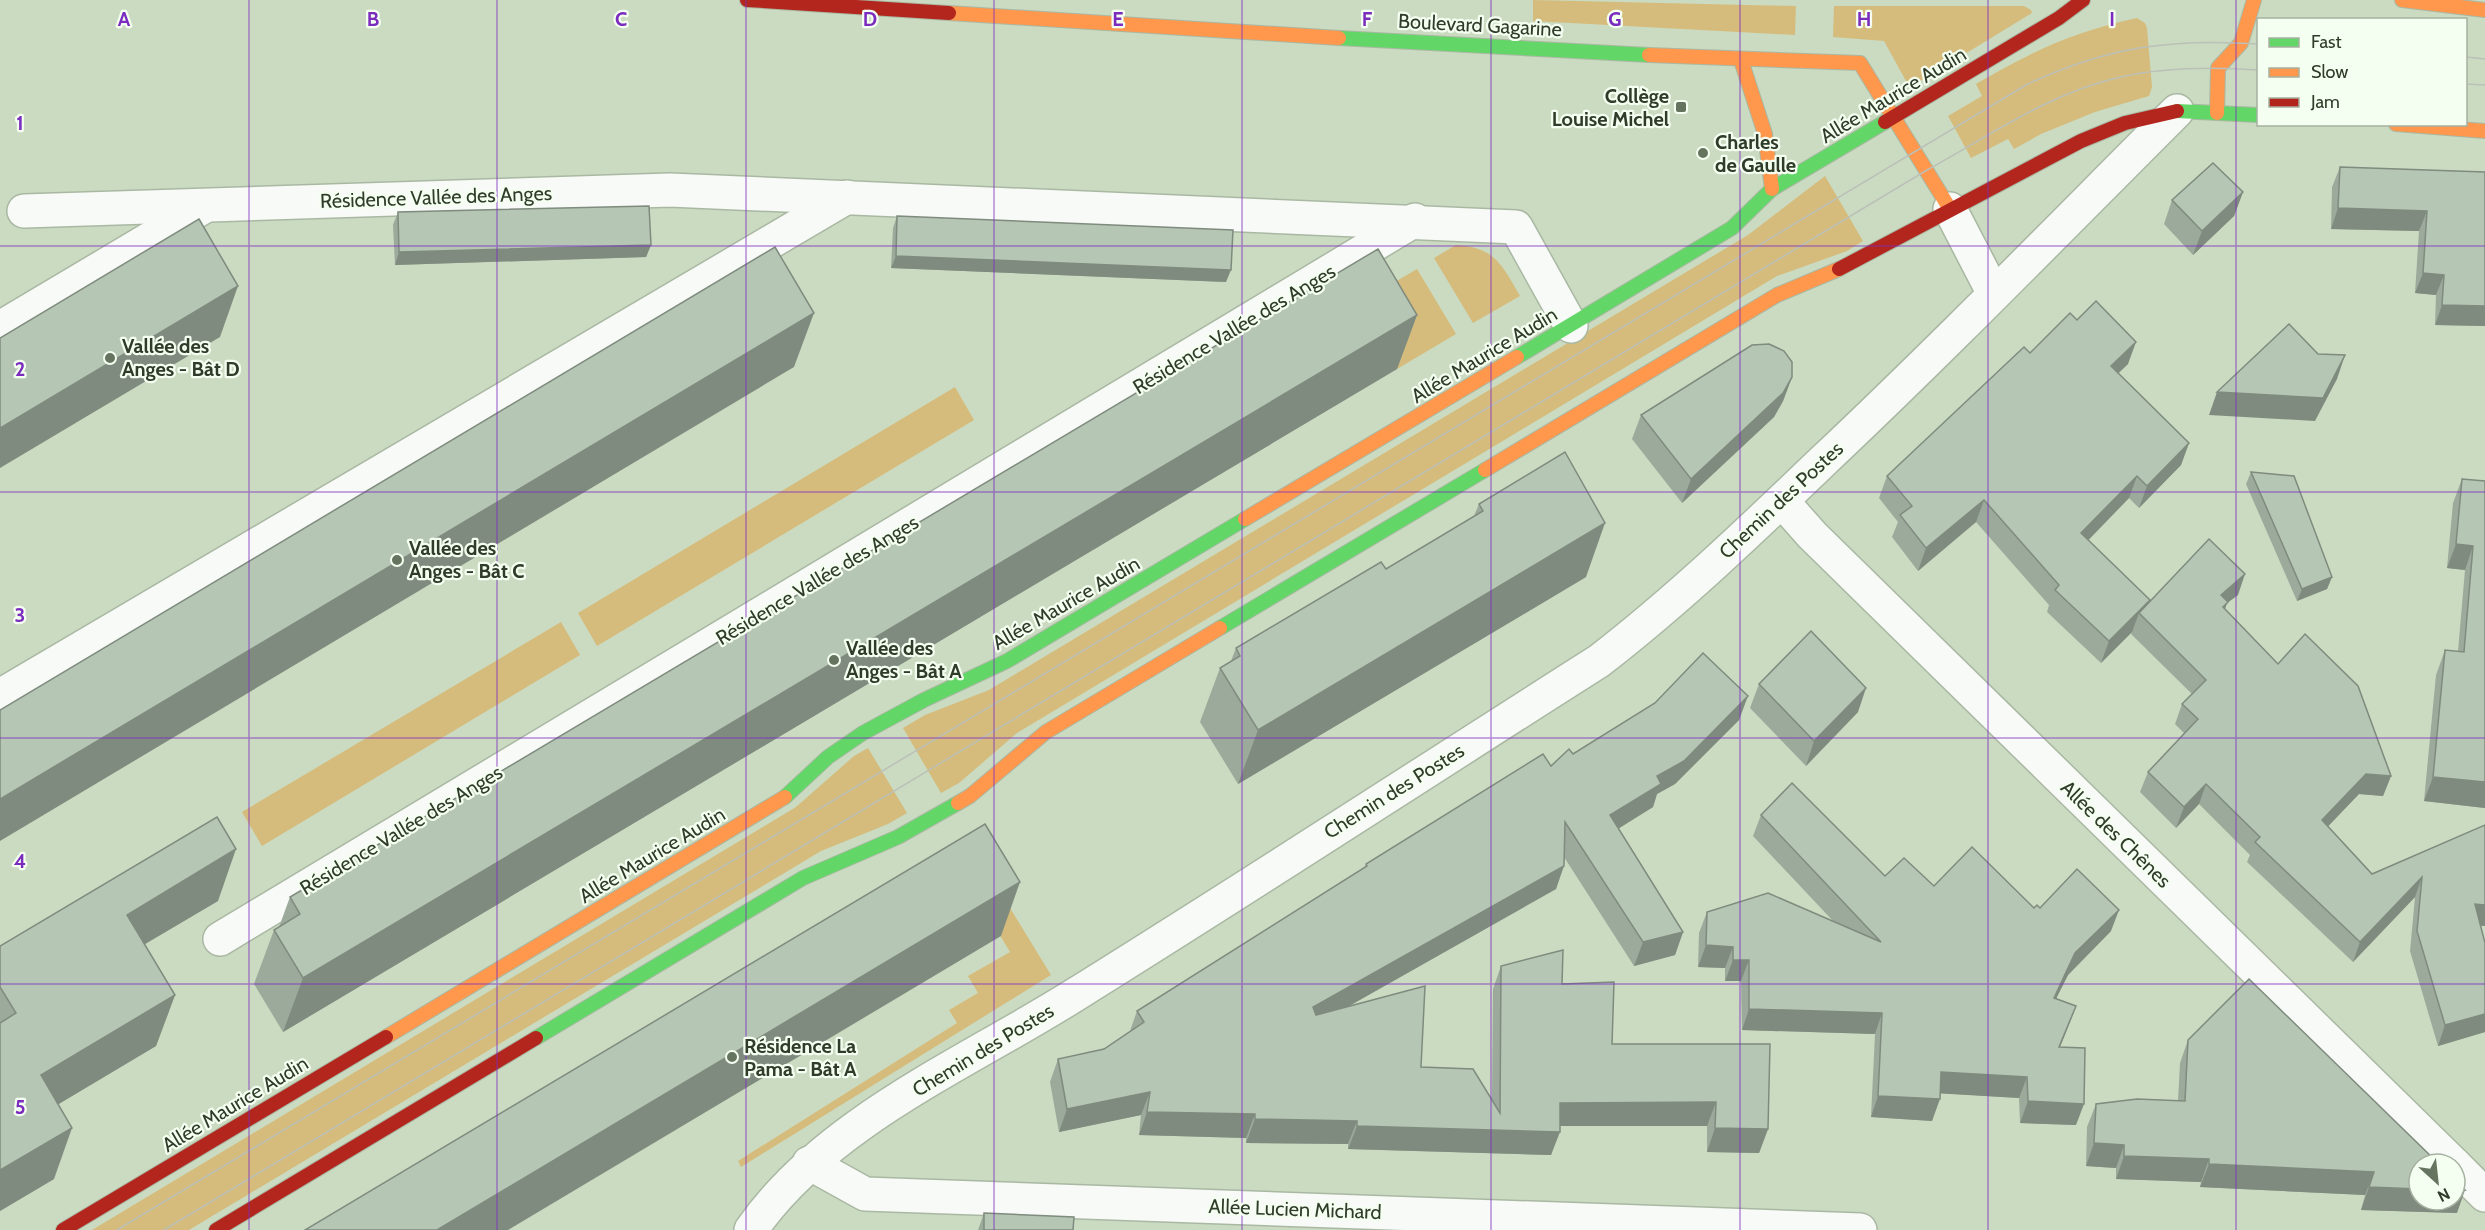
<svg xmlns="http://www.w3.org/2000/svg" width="2485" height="1230" viewBox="0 0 2485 1230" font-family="Cabin,sans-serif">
	<rect width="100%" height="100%" fill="#cadbc1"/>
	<g fill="#d6bc7c">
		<path d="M1533 0 1796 6 1795 35 1533 21Z"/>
		<path d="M1834 6H2024L2031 10 2032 13 1914 85 1906 81 1884 41 1833 37Z"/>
		<path d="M2137 18 2145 23 2147 28 2152 87 2149 96 2095 112 2041 134 2014 149 2008 139 1971 158 1948 116 1982 96 1976 84C2033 51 2072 32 2137 18Z"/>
		<path d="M1825 176 1863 241 1847 251 1777 276 1017 733 959 783 941 793 903 728 925 715 989 690 1748 235Z"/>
		<path d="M1456 245C1495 247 1502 265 1520 296L1473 323 1434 258Z"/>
		<path d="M1417 269 1456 334 1397 369 1359 303Z"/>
		<path d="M955 387 974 420 597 646 578 613Z"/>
		<path d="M561 622 580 655 262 846 242 812Z"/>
		<path d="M868 748 907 813 888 824 821 851 189 1230H92L796 807 854 756Z"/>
		<path d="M971 844 1051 975 741 1167 738 1161 957 1023 949 1010 978 993 968 976 1010 952 966 879 327 1230Z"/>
	</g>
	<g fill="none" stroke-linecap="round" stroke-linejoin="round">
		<g stroke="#aab8a3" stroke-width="36">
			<g id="street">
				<path d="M1950 209 1994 294"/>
				<path d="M24 211 670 190 1516 227 1571 326"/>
				<path d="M0 328 205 206"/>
				<path d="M1782 501 1812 535 2454 1164"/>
				<path d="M0 696 847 197"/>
				<path d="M220 939 1415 220"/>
				<path d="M809 1163 865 1194 1860 1230"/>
				<path d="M2455 1165 2485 1195"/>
				<path d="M751 1230C825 1123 965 1064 1073 996 1250 886 1424 772 1599 661 1678 600 1750 531 1822 462 1943 348 2059 229 2177 111"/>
			</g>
		</g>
		<g stroke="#aab8a3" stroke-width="16">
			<g id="fast">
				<path d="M1339 38 1649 55"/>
				<path d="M2177 111 2258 115"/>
				<path d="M1517 357 1732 228 1772 189 1885 122"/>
				<path d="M1220 628 1485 470"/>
				<path d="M785 797 828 757 863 733 924 700 1007 661 1245 519"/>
				<path d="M536 1038 803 878 898 837 958 803"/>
			</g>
		</g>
		<g stroke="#aab8a3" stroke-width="16">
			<g id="slow">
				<path d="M2402 0 2485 10"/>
				<path d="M949 13 1339 38"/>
				<path d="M1649 55 1860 63 1950 209"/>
				<path d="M1741 60 1765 134 1772 189"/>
				<path d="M2217 113 2218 68 2241 43 2254 0"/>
				<path d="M2396 124 2485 131"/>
				<path d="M1485 470 1777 295 1839 269"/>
				<path d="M1245 519 1517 357"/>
				<path d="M958 803 970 796 1046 732 1220 628"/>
				<path d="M386 1037 785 797"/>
			</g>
		</g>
		<g stroke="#aab8a3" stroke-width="16">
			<g id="jam">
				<path d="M747 0 949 13"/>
				<path d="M1885 122 2059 18 2083 0"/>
				<path d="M1839 269 2081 141 2125 123 2177 111"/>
				<path d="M63 1230 386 1037"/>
				<path d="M216 1230 536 1038"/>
			</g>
		</g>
		<use href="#street" stroke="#f7faf6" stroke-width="33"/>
		<use href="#fast" stroke="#63d668" stroke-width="14"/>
		<use href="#slow" stroke="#ff974d" stroke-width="14"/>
		<use href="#jam" stroke="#b3261e" stroke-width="14"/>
		<g stroke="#bbc0b8" stroke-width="1.5">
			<path d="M2466 57 2485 59"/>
			<path d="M2466 84 2485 85"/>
			<path d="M117 1230 2026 85C2106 47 2170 38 2258 44"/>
			<path d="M164 1230 1927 170C1989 136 2051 92 2121 77 2166 67 2213 67 2258 70"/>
		</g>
	</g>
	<g fill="#9caa9b">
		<path d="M2340 167 2485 172V326L2435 325 2436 295 2415 293 2419 231 2331 229 2332 187Z"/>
		<path d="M2243 192 2234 216 2193 255 2164 224 2172 200Z"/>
		<path d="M398 212 651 245 646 257 395 265 393 225Z"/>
		<path d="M897 216 1226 282 891 268 893 228Z"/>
		<path d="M1417 315 1397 369 283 1032 254 984 274 930 279 927 290 897Z"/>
		<path d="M2077 320 2128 364 2118 373 2189 443 2181 465 2139 508 2129 498 2088 540 2150 600 2149 603 2238 595 2227 603 2225 609 2278 664 2391 776 2383 796 2359 794 2328 826 2372 874 2485 825V926H2480L2485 943V1032L2438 1046 2410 951 2415 897 2353 962 2247 862 2250 855 2199 804 2176 828 2140 792 2148 772 2184 733 2175 724 2182 704 2192 694 2131 634 2132 632 2101 663 2047 612 2049 605 1976 522 1918 571 1892 537 1898 522 1879 498 1887 476 2030 353Z"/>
		<path d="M1792 377 1783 401 1774 417 1682 503 1632 439 1641 415Z"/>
		<path d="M2251 472 2332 577 2327 589 2297 601 2246 484Z"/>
		<path d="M2462 479 2485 481V808L2424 801 2436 675 2445 650 2458 651 2465 570 2447 568 2453 503Z"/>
		<path d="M1479 504 1586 577 1238 784 1200 722 1220 668 1231 661 1236 648 1386 569 1474 516Z"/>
		<path d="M1759 684 1858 712 1806 766 1750 708Z"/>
		<path d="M1739 720 1675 784 1657 794 1653 807 1618 828 1683 932 1675 955 1634 966 1564 857 1556 889 1347 1007 1421 1067 1492 1099 1493 989 1501 966 1562 984 1612 1044 1768 1129 1759 1153 1707 1152V1126H1560L1551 1155 1348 1149V1144L1246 1143V1138L1139 1135 1141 1115 1059 1132 1050 1082 1058 1059 1104 1049 1130 1031 1137 1011 1364 869 1366 864 1573 754Z"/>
		<path d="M1761 815 1885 876 2034 908H2040L2111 931 2068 975 2056 998 2076 1006 2060 1047 2076 1125 2020 1123 2019 1098 1940 1093 1932 1121 1871 1117 1875 1034 1742 1030 1741 981H1725V968L1698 967 1699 933 1707 912 1834 922 1753 836Z"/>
		<path d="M218 901 144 944 175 995 156 1046 58 1104 54 1179 0 1211V946Z"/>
		<path d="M2188 1040 2457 1213 2361 1210 2365 1195 2200 1187 2201 1182 2116 1179V1168L2086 1166 2087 1127 2096 1104 2178 1101 2180 1063Z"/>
		<path d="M984 1213 1073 1230H978Z"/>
	</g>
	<g fill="#7f8b7e">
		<path d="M2243 192 2234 216 2193 255 2202 231Z"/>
		<path d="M2338 208 2427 211 2419 231 2331 229Z"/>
		<path d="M651 245 646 257 395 265 399 252Z"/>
		<path d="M896 256 1231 270 1226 282 891 268Z"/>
		<path d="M2423 273 2444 275 2436 295 2415 293Z"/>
		<path d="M238 286 220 337 0 468V428Z"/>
		<path d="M2442 305 2485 306V326L2435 325Z"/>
		<path d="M814 313 794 367 0 841V799Z"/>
		<path d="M1417 315 1397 369 283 1032 303 978Z"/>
		<path d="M2136 342 2128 364 2103 388 2111 366Z"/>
		<path d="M2345 355 2337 379 2315 421 2209 415 2217 392Z"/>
		<path d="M1792 377 1783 401 1774 417 1682 503 1691 479Z"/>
		<path d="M2189 443 2181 465 2139 508 2147 486Z"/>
		<path d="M2137 476 2129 498 2073 556 2081 533Z"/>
		<path d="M1984 500 1976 522 1918 571 1926 548Z"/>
		<path d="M1605 523 1586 577 1238 784 1258 730Z"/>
		<path d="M2456 544 2473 546 2465 570 2447 568Z"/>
		<path d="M2245 574 2238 595 2227 603 2220 622 2221 595Z"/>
		<path d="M2332 577 2327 589 2297 601 2302 589Z"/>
		<path d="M2150 600 2143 618 2139 613 2132 632 2101 663 2109 641Z"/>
		<path d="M1866 688 1858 712 1806 766 1814 741Z"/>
		<path d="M1748 696 1739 720 1675 784 1657 794 1653 807 1602 839 1610 815 1657 776Z"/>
		<path d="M2366 774 2391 776 2383 796 2359 794 2315 840 2322 820Z"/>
		<path d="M2433 777 2485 782V808L2424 801Z"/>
		<path d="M2206 784 2199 804 2176 828 2184 807Z"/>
		<path d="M236 849 218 901 108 966 127 915Z"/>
		<path d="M1564 866 1556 889 1305 1031 1313 1007Z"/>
		<path d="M2422 877 2415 897 2353 962 2360 942Z"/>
		<path d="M1020 882 1001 936 508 1230H437Z"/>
		<path d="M2475 904 2485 905V926L2467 924Z"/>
		<path d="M2119 910 2111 931 2068 975 2046 1019 2054 998 2075 953Z"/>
		<path d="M1683 932 1675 955 1634 966 1643 942Z"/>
		<path d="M1706 945 1733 947 1725 968 1698 967Z"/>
		<path d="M1733 960H1749L1741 981H1725Z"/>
		<path d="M175 995 156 1046 22 1126 41 1075Z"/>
		<path d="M2076 1006 2068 1027 2051 1069 2059 1047Z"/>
		<path d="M1749 1009 1882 1013 1875 1034 1742 1030Z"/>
		<path d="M2485 1014V1032L2438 1046 2445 1025Z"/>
		<path d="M1941 1072 2027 1077 2019 1098 1933 1093Z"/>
		<path d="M1150 1092 1141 1115 1059 1132 1067 1109Z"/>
		<path d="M1878 1096 1940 1099 1932 1121 1871 1117Z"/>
		<path d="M2028 1101 2084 1104 2076 1125 2020 1123Z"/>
		<path d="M1716 1102 1707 1126H1552L1560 1103Z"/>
		<path d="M1147 1112 1255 1114 1246 1138 1139 1135Z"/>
		<path d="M1255 1119 1357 1121 1348 1144 1246 1143Z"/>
		<path d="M1357 1126 1560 1132 1551 1155 1348 1149Z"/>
		<path d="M72 1128 54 1179 0 1211V1170Z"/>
		<path d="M1715 1128 1768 1129 1759 1153 1707 1152Z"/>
		<path d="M2094 1143 2124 1145 2116 1168 2086 1166Z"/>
		<path d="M2124 1156 2209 1159 2201 1182 2116 1179Z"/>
		<path d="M2209 1164 2374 1172 2365 1195 2200 1187Z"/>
		<path d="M2369 1187 2419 1189V1200H2455V1190H2465L2457 1213 2361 1210Z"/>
	</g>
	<g fill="#b5c6b4" stroke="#7f8b7e" stroke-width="1.5">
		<path d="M2213 163 2243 192 2202 231 2172 200Z"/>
		<path d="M2340 167 2485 172V306L2442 305 2444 275 2423 273 2427 211 2338 208Z"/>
		<path d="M649 206 651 245 399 252 398 212Z"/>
		<path d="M897 216 1233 230 1231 270 896 256Z"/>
		<path d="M199 219 238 286 0 428V338Z"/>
		<path d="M775 247 814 313 0 799V710Z"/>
		<path d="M1378 249 1417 315 303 978 274 930 300 914 290 897Z"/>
		<path d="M2096 301 2136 342 2111 366 2189 443 2147 486 2137 476 2081 533 2150 600 2109 641 2055 590 2059 585 1984 500 1926 548 1900 515 1912 506 1887 476 2024 347 2030 353 2070 313 2077 320Z"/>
		<path d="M2289 324 2318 354 2345 355 2323 398 2217 392Z"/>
		<path d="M1769 344 1784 351 1792 362V377L1783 393 1691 479 1641 415 1752 345Z"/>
		<path d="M1565 452 1605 523 1258 730 1220 668 1240 656 1236 648 1381 562 1386 569 1483 511 1479 504Z"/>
		<path d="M2251 472 2294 476 2332 577 2302 589Z"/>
		<path d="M2462 479 2485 481V782L2433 777 2445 650 2464 652 2473 546 2456 544Z"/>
		<path d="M2209 539 2245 574 2221 595 2228 602 2223 607 2278 664 2305 634 2358 686 2391 776 2366 774 2322 820 2372 874 2485 825V905L2475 904 2485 943V1014L2445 1025 2417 931 2422 877 2360 942 2255 842 2260 837 2206 784 2184 807 2148 772 2198 719 2182 704 2206 680 2139 613Z"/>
		<path d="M1811 631 1866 688 1814 741 1759 684Z"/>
		<path d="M1703 653 1748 696 1684 761 1657 776 1661 784 1610 815 1683 932 1643 942 1565 822 1564 866 1313 1007 1316 1015 1425 986 1421 1067 1473 1069 1500 1113 1501 966 1563 950 1562 984 1614 982 1612 1044H1770L1768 1129 1715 1128 1716 1102 1560 1103V1132L1357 1126V1121L1255 1119V1114L1147 1112 1150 1092 1067 1109 1058 1059 1104 1049 1144 1022 1137 1011 1367 866 1366 864 1543 754 1551 766 1569 749 1573 754 1655 703Z"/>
		<path d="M1792 783 1885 876 1904 858 1934 886 1972 847 2034 908 2037 905 2040 908 2077 869 2119 910 2075 953 2054 998 2076 1006 2059 1047 2085 1048 2084 1104 2028 1101 2027 1077 1941 1072 1940 1099 1878 1096 1882 1013 1749 1009V960H1733V947L1706 945 1707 912 1768 893 1881 942 1761 815Z"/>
		<path d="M217 817 236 849 127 915 175 995 41 1075 72 1128 0 1170V1023L16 1013 0 987V946Z"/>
		<path d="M985 824 1020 882 437 1230H305Z"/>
		<path d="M2249 979 2439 1164H2419V1189L2369 1187 2374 1172 2209 1164V1159L2124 1156V1145L2094 1143 2096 1104 2137 1099 2185 1101 2188 1040Z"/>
		<path d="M2455 1180 2465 1190H2455Z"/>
		<path d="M984 1213 1074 1217 1073 1230H984Z"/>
	</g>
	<path fill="none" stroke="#7b2cbf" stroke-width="1.5" stroke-opacity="0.55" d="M249 0V1230M497 0V1230M746 0V1230M994 0V1230M1242 0V1230M1491 0V1230M1740 0V1230M1988 0V1230M2236 0V1230M0 246H2485M0 492H2485M0 738H2485M0 984H2485"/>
	<g fill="#65745e" stroke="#f5fff1" stroke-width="2">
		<rect x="1675" y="101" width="12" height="12" rx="3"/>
		<circle cx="1703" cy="153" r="6"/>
		<circle cx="110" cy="358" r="6"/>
		<circle cx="397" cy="560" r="6"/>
		<circle cx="834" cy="660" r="6"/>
		<circle cx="732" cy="1057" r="6"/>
	</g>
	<g text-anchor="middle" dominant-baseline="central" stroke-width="4.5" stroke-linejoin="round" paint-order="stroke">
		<g font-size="20" fill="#2f3c29" stroke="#f5fff1">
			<text transform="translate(1480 25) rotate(3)">Boulevard Gagarine</text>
			<text transform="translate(1893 95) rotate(-31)">Allée Maurice Audin</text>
			<text transform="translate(436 197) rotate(-2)">Résidence Vallée des Anges</text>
			<text transform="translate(1234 329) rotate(-31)">Résidence Vallée des Anges</text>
			<text transform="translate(1484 355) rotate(-31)">Allée Maurice Audin</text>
			<text transform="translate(1781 500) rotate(-43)">Chemin des Postes</text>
			<text transform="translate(817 580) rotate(-31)">Résidence Vallée des Anges</text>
			<text transform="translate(1066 603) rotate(-30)">Allée Maurice Audin</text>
			<text transform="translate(1394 791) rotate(-32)">Chemin des Postes</text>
			<text transform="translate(401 830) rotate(-31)">Résidence Vallée des Anges</text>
			<text transform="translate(2116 834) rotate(44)">Allée des Chênes</text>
			<text transform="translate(652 855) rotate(-31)">Allée Maurice Audin</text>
			<text transform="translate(983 1050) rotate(-31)">Chemin des Postes</text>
			<text transform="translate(235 1104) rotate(-31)">Allée Maurice Audin</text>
			<text transform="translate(1295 1209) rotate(2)">Allée Lucien Michard</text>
		</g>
		<g font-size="20" font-weight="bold" fill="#2f3c29" stroke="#f5fff1" text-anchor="start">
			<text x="1669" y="96" text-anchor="end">Collège<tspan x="1669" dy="23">Louise Michel</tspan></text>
			<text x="1715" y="142">Charles<tspan x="1715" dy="23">de Gaulle</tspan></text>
			<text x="122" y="346">Vallée des<tspan x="122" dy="23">Anges - Bât D</tspan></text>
			<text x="409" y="548">Vallée des<tspan x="409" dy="23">Anges - Bât C</tspan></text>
			<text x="846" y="648">Vallée des<tspan x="846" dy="23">Anges - Bât A</tspan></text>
			<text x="744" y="1046">Résidence La<tspan x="744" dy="23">Pama - Bât A</tspan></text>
		</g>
	</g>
	<g font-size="20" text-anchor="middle" font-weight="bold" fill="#7b2cbf" stroke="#f5fff1" stroke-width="4.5" stroke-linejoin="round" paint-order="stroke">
		<text x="124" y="26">A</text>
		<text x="373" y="26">B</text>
		<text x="621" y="26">C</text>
		<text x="870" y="26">D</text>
		<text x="1118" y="26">E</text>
		<text x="1367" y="26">F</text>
		<text x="1615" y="26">G</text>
		<text x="1864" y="26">H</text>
		<text x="2112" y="26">I</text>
		<text x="20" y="130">1</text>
		<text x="20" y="376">2</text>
		<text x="20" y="622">3</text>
		<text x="20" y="868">4</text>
		<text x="20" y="1114">5</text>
	</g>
	<rect x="2257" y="18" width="210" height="108" fill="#f5fff1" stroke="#a6b1a1" stroke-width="1.5"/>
	<rect x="2269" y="38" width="30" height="9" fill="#63d668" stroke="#a6b1a1" stroke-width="1.5"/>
	<text x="2311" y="48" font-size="18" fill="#2f3c29">Fast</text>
	<rect x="2269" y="68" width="30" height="9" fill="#ff974d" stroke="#a6b1a1" stroke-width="1.5"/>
	<text x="2311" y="78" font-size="18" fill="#2f3c29">Slow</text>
	<rect x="2269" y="98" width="30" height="9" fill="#b3261e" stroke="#a6b1a1" stroke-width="1.5"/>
	<text x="2311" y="108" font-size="18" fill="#2f3c29">Jam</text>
	<g transform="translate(2437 1182) rotate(153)"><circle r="28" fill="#f5fff1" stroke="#a6b1a1" stroke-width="1.5"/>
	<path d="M0-4.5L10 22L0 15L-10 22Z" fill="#65745e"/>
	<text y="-9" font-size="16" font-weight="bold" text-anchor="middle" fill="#2f3c29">N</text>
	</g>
</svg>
